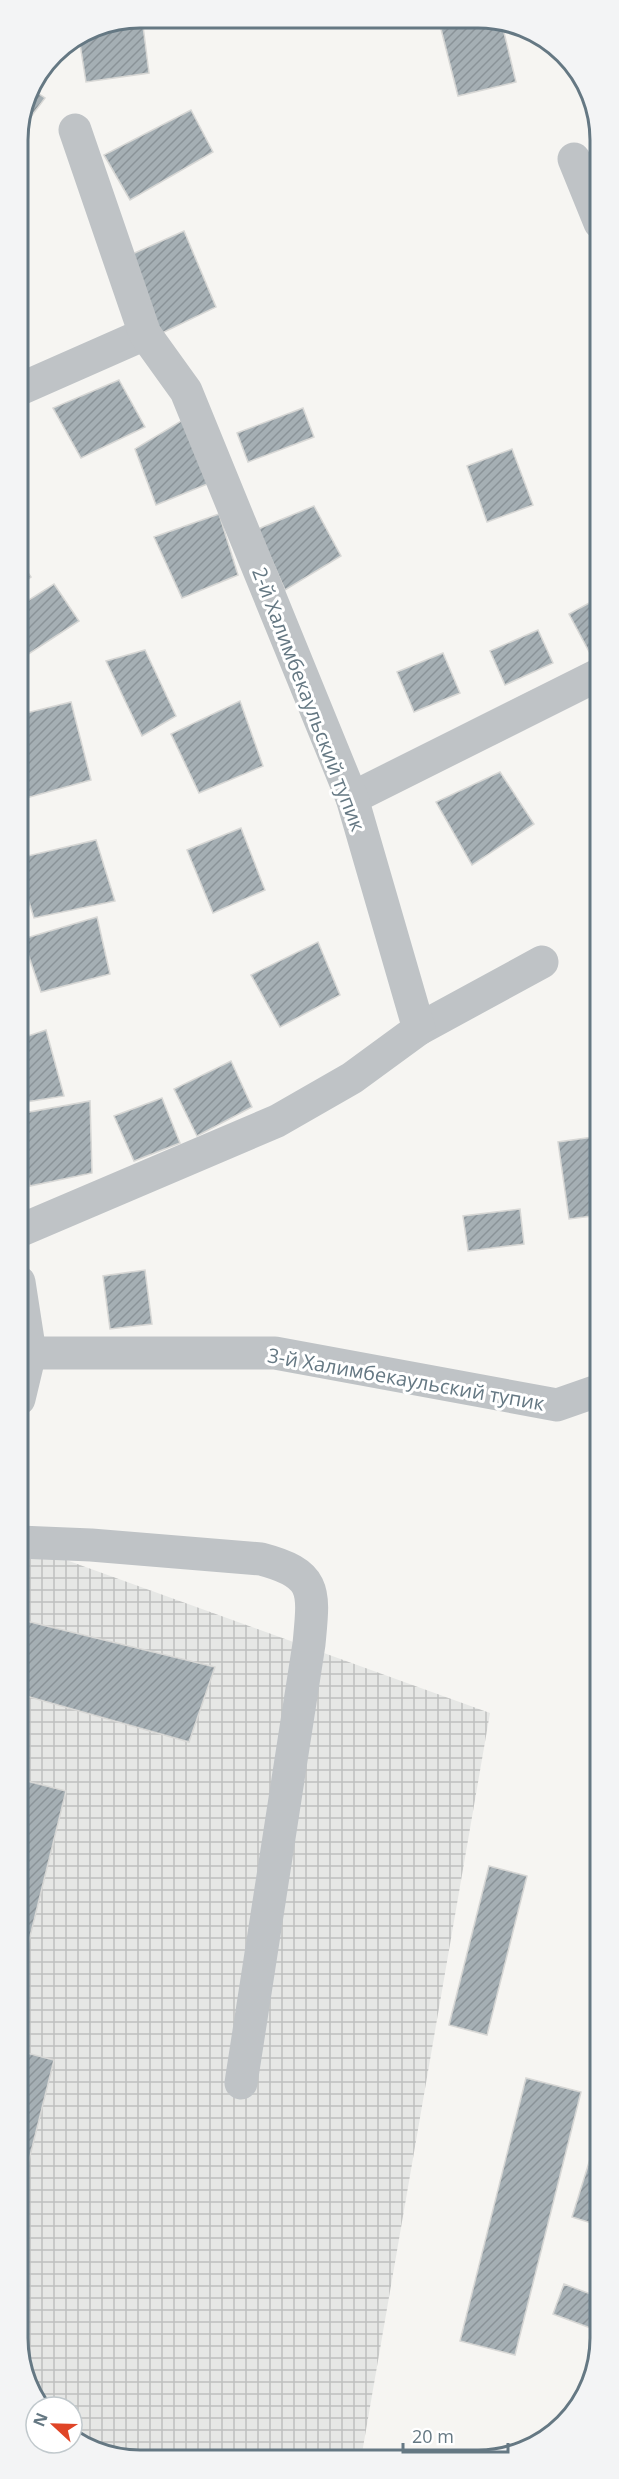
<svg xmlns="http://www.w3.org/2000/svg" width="619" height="2479" viewBox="0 0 619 2479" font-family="'Open Sans',sans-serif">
	<defs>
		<pattern id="industrial-grid" width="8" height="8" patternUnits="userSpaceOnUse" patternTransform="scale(1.5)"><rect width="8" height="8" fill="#e6e7e5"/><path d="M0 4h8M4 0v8" fill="none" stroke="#bec0bf"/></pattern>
		<pattern id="building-hatch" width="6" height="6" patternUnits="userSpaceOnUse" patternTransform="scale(1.5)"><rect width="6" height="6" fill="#a5afb4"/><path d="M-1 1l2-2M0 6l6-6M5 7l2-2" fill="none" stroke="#8a9398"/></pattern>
	</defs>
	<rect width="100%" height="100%" fill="#f6f5f2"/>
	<path fill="url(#industrial-grid)" d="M19 1543 490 1713 361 2459H117L72 2433V2407H43L19 2354Z"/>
	<g fill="url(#building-hatch)" stroke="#d7d7d5" stroke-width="1.5">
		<path d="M142 18 149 73 86 82 79 37 94 27Z"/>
		<path d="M479 20H501L516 82 458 96 441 29Z"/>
		<path d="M30 88 45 98 18 134V133Z"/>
		<path d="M191 110 213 152 130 200 104 155Z"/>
		<path d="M184 231 216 307 160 334 128 256Z"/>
		<path d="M119 380 145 427 81 458 53 408Z"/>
		<path d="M303 408 314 437 248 462 237 433Z"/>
		<path d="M186 418 212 482 156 505 135 449Z"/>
		<path d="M512 449 533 505 487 522 467 466Z"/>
		<path d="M314 506 341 556 285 590 258 529Z"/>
		<path d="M219 514 238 575 182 598 154 537Z"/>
		<path d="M18 558 31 577 18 586Z"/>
		<path d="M54 584 79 621 27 655 18 642V607Z"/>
		<path d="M591 602 600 618V652L592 657 569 614Z"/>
		<path d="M538 630 553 663 505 685 490 651Z"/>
		<path d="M145 650 176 716 142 736 106 661Z"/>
		<path d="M443 653 460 693 414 712 397 672Z"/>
		<path d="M240 701 263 766 199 793 171 734Z"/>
		<path d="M71 702 91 780 19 800 18 715Z"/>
		<path d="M500 772 534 824 472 865 436 802Z"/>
		<path d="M241 828 265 890 213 913 187 850Z"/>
		<path d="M96 840 115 901 34 918 19 870V858Z"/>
		<path d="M97 917 110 974 41 992 23 939Z"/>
		<path d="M318 942 340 995 280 1027 251 975Z"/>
		<path d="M46 1030 64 1096 19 1103V1039Z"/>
		<path d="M231 1061 252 1107 197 1136 174 1089Z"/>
		<path d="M162 1098 180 1143 134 1161 114 1116Z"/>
		<path d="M90 1101 92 1173 30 1186 19 1127V1114Z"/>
		<path d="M600 1136V1215L569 1219 558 1142Z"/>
		<path d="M520 1209 524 1244 468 1251 463 1216Z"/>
		<path d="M145 1270 152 1324 110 1329 103 1276Z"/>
		<path d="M22 1620 215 1667 189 1742 19 1694V1630Z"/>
		<path d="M19 1779 66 1791 19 1981Z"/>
		<path d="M489 1866 527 1876 487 2035 449 2025Z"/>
		<path d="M19 2051 54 2060 19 2200Z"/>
		<path d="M526 2078 581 2092 515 2355 460 2341Z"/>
		<path d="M601 2124V2226L572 2217Z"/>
		<path d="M564 2284 601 2298V2332L553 2314Z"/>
	</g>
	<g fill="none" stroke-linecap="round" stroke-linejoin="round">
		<g stroke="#bfc3c6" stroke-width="33">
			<path d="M574 159 600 223"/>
			<path d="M18 390 145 334"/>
			<path d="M352 798 600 674"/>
			<path d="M419 1029 542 962"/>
			<path d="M19 1231 277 1121 352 1078 419 1029 352 798 186 391 145 334 75 130"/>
			<path d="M19 1282 30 1353 19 1399"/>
			<path d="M30 1353H275L557 1405 600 1390"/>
			<path d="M19 1542 91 1545 261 1559C318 1574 314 1591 309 1644L241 2083"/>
		</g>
	</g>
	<g text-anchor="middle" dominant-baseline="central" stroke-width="6" stroke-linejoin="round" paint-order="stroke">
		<g font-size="20" fill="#657883" stroke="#fff">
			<text transform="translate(309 699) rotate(69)">2-й Халимбекаульский тупик</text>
			<text transform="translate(406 1379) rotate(10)">3-й Халимбекаульский тупик</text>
		</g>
	</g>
	<path d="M0 0H619V2479H0ZM140 28H478A112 112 0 0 1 590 140V2338A112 112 0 0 1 478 2450H140A112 112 0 0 1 28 2338V140A112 112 0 0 1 140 28Z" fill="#f3f4f5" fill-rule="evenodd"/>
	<path fill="none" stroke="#657883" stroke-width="3" d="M140 28H478A112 112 0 0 1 590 140V2338A112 112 0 0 1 478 2450H140A112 112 0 0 1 28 2338V140A112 112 0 0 1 140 28Z"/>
	<g transform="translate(54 2425) rotate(292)"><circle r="28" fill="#ffffff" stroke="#c1c9cd" stroke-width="1.5"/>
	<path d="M0-4.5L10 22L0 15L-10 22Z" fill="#e04527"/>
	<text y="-9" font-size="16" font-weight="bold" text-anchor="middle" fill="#657883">N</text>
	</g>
	<path d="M403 2443v9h105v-9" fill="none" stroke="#657883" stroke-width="3"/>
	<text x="412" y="2443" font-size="18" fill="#657883" stroke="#ffffff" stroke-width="4.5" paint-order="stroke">20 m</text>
</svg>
